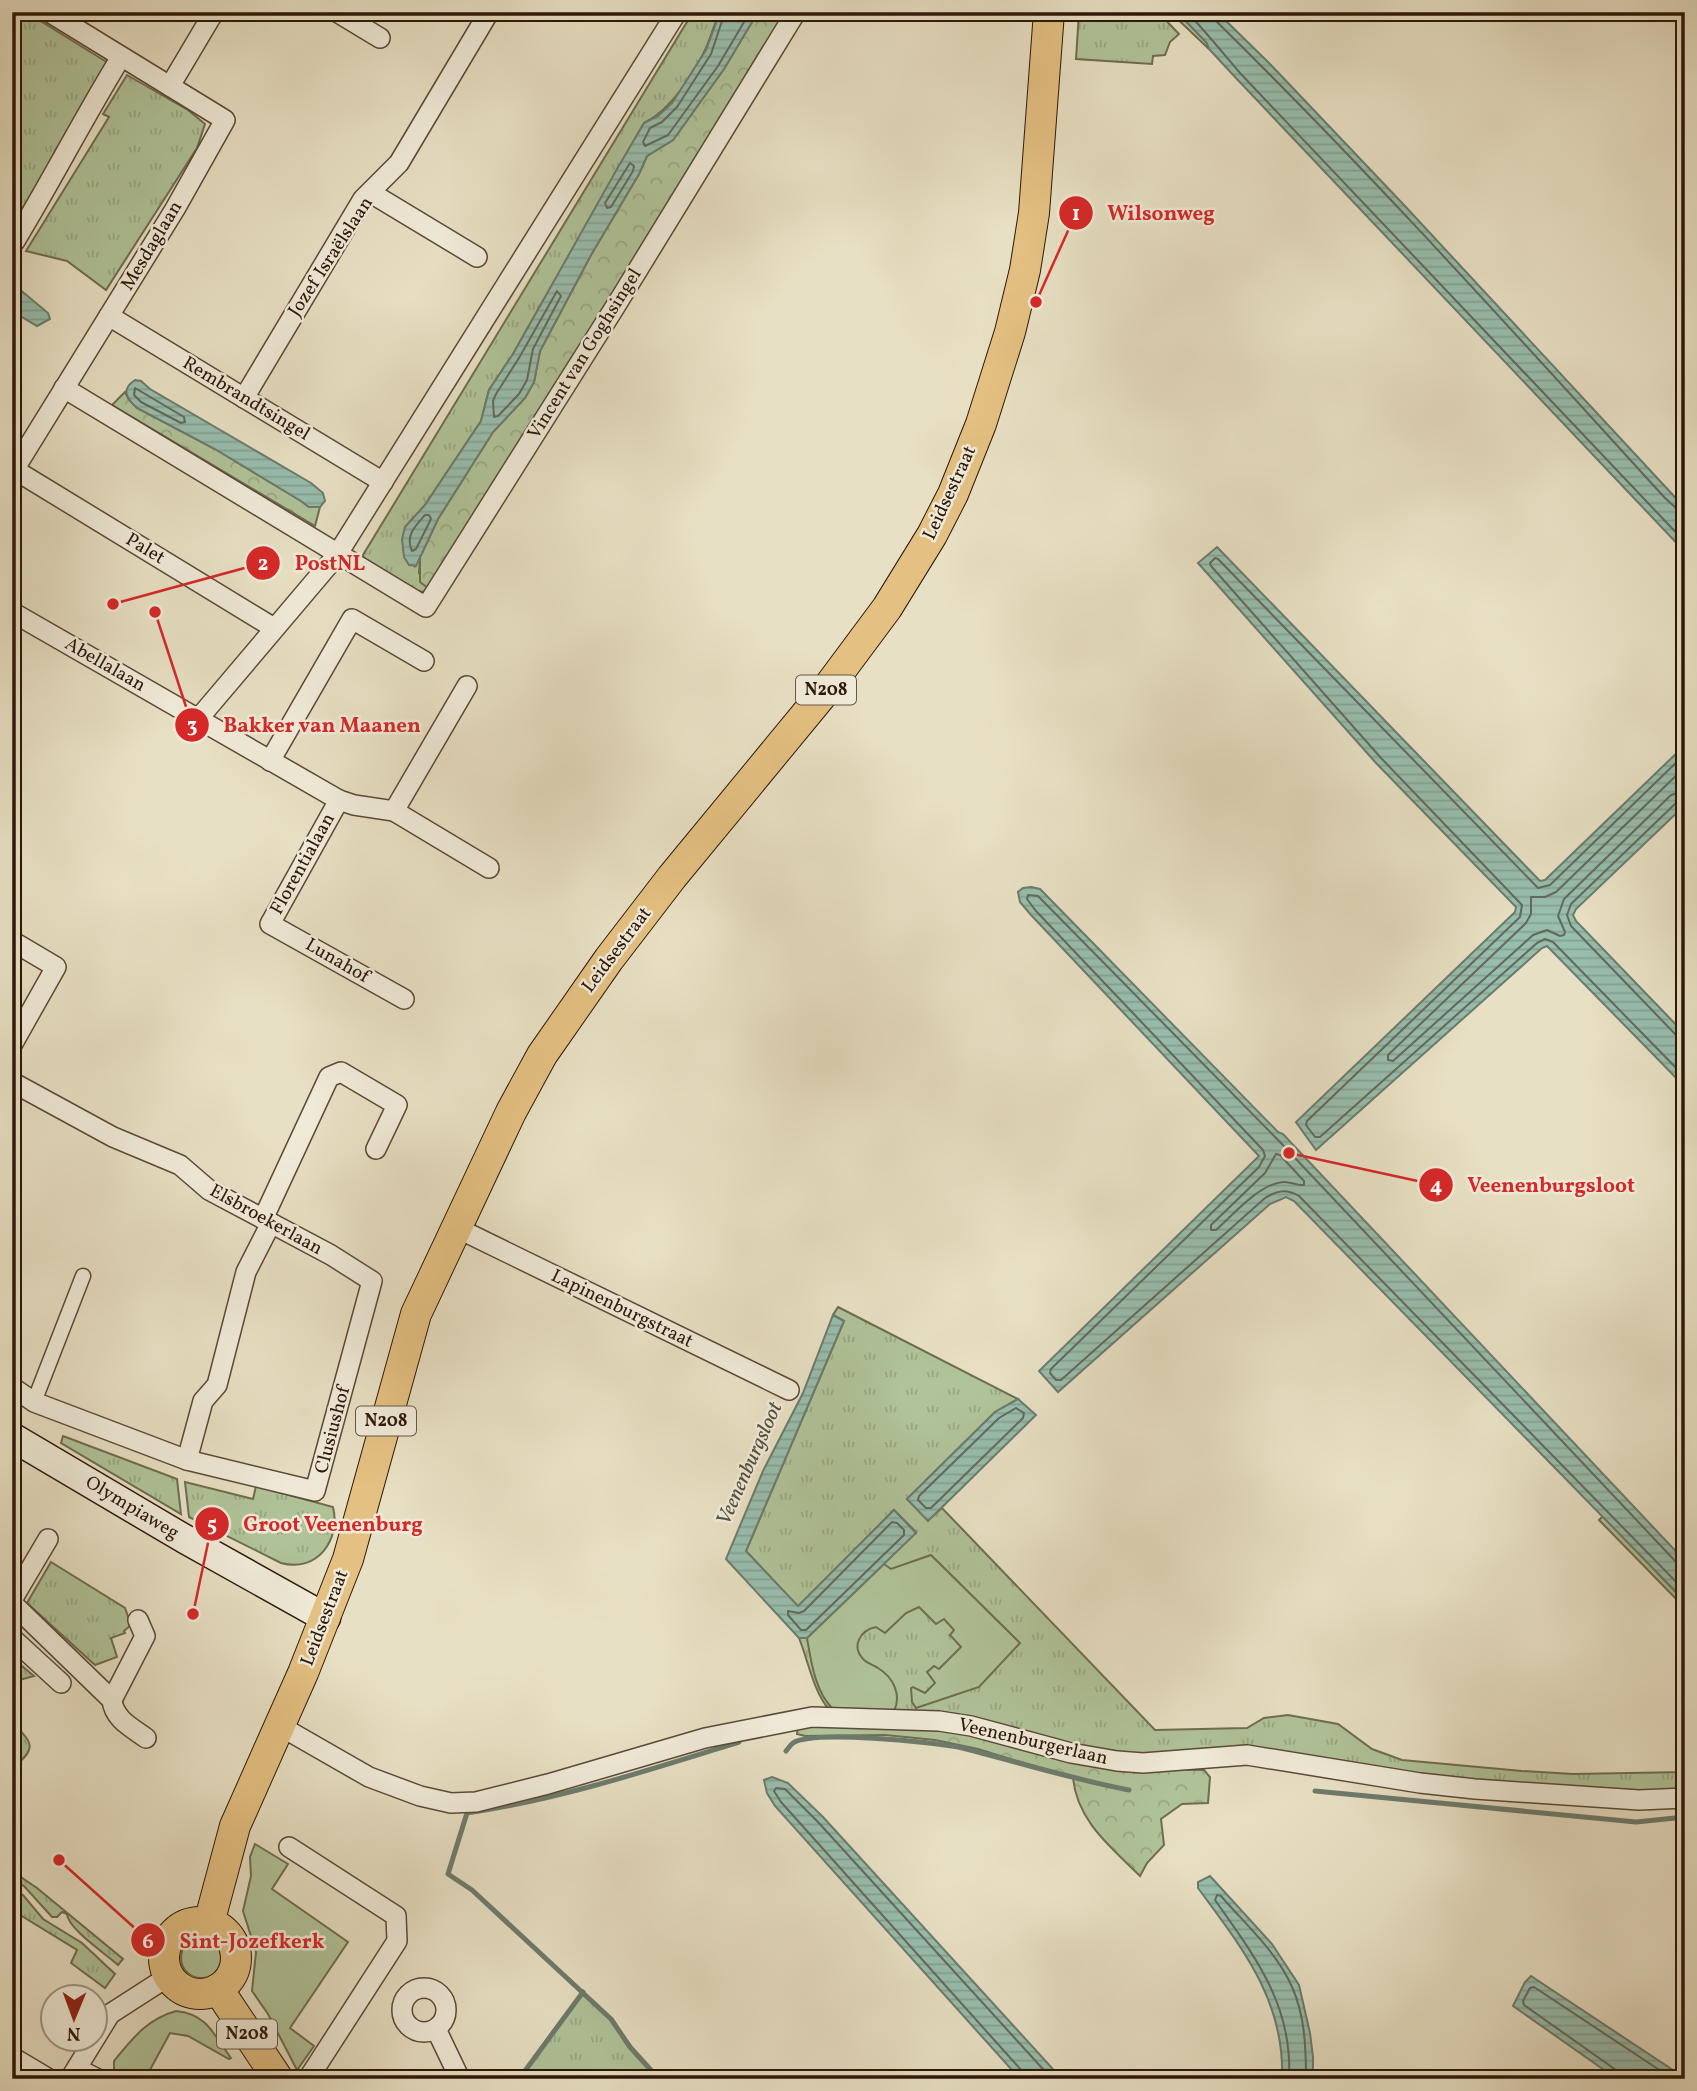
<svg xmlns="http://www.w3.org/2000/svg" width="1697" height="2091" viewBox="0 0 1697 2091" font-family="Vollkorn,serif">
	<defs>
		<pattern id="grass-tufts" width="24" height="20" patternUnits="userSpaceOnUse" patternTransform="scale(1.75)"><rect width="24" height="20" fill="#b0c399"/><path d="M3 7l-1-3M5 7V3M7 7l1-3M15 17l-1-3M17 17v-4M19 17l1-3" fill="none" stroke="#98a782"/></pattern>
		<pattern id="forest-crowns" width="20" height="18" patternUnits="userSpaceOnUse" patternTransform="scale(1.75)"><rect width="20" height="18" fill="#b0c399"/><path d="M2 6a3 3 0 1 1 6 0M12 15a3 3 0 1 1 6 0" fill="none" stroke="#98a782"/></pattern>
		<pattern id="water-rules" width="6" height="5" patternUnits="userSpaceOnUse" patternTransform="scale(1.75)"><rect width="6" height="5" fill="#98beae"/><path d="M0 2.5h6" fill="none" stroke="#83a394"/></pattern>
	</defs>
	<rect width="100%" height="100%" fill="#e8e0c4"/>
	<filter id="stains"><feTurbulence type="fractalNoise" baseFrequency=".00286" numOctaves="4"/><feColorMatrix values="0 0 0 0 .2 0 0 0 0 .09 0 0 0 0 .02 0 0 0 .5 -.17"/></filter>
	<radialGradient id="worn" r=".72"><stop offset=".6" stop-color="#630" stop-opacity="0"/><stop offset="1" stop-color="#630" stop-opacity=".3"/></radialGradient>
	<g fill="url(#grass-tufts)" stroke="#6e6d50" stroke-width="2">
		<path d="M12 12H26L113 66 12 229Z"/>
		<path d="M693 12H720C714 24 711 37 706 48 694 75 670 110 644 123L513 354 489 390 481 421 425 505 405 527 415 566 420 557 419 573 428 588 423 592 413 590 364 559 363 555Z"/>
		<path d="M1079 12H1158L1179 34 1170 42 1165 55 1153 56 1152 64 1076 59Z"/>
		<path d="M1170 12H1177L1207 43 1209 49Z"/>
		<path d="M127 75 188 110 205 124 197 148 106 290 67 261 26 251 109 117 103 114Z"/>
		<path d="M838 1307 1018 1399 995 1412 907 1499 928 1520 942 1508 1155 1730 1247 1728 1264 1718 1288 1715 1338 1724 1372 1749 1402 1760 1522 1771 1573 1774 1685 1772V1791L1653 1793 1151 1756 830 1711C813 1691 809 1663 799 1638H807L916 1532 894 1510 798 1607 746 1551 844 1321 833 1315Z"/>
		<path d="M63 1436 177 1479 181 1514 61 1443Z"/>
		<path d="M185 1482 253 1499 256 1486 333 1507C341 1540 317 1573 281 1563L189 1517Z"/>
		<path d="M1603 1516 1685 1602V1608L1599 1520Z"/>
		<path d="M51 1562 125 1608 131 1625 124 1631 125 1633 111 1638 117 1657 95 1665 27 1603Z"/>
		<path d="M17 1661V1662L34 1676 12 1682V1668Z"/>
		<path d="M12 1723C34 1743 37 1749 12 1768Z"/>
		<path d="M12 1871 37 1888 123 1959 118 1965C106 1954 68 1929 67 1914L62 1912 57 1917H52L24 1886 12 1880Z"/>
		<path d="M12 1888 23 1895 43 1919 82 1943 115 1974 105 1988 71 1963 77 1950 12 1910Z"/>
		<path d="M583 1992 611 2019 630 2047 659 2079H519Z"/>
	</g>
	<g fill="url(#forest-crowns)" stroke="#6e6d50" stroke-width="2">
		<path d="M758 12H789L428 588 420 582V557L438 519 493 432 525 398 534 382 540 351 591 255 639 174 647 156 673 140 724 69Z"/>
		<path d="M125 392 129 400 137 408 215 449 301 501 309 507H320L315 526 112 405Z"/>
		<path d="M798 1726 936 1728 1134 1769 1204 1770 1210 1777 1208 1803 1182 1804 1161 1819 1164 1845 1147 1863 1140 1876C1111 1847 1077 1821 1073 1778L978 1749 935 1740 885 1735 805 1736 797 1734Z"/>
	</g>
	<g fill="#b0c399" stroke="#6e6d50" stroke-width="2">
		<path d="M931 1555 1020 1643 979 1687 916 1708 912 1702 911 1688 913 1687 925 1693 935 1683 927 1672 934 1666 939 1669 961 1647 950 1635 954 1630 944 1619 936 1624 919 1607 906 1613 885 1633 876 1627C861 1630 850 1646 864 1660 868 1664 874 1665 878 1668 893 1677 902 1695 894 1711L833 1709C815 1692 811 1661 807 1638L884 1564 891 1569Z"/>
		<path d="M255 1844 288 1864 272 1889 348 1942 290 2028 314 2046 297 2070 268 2014 252 1991 256 1952 243 1911 251 1876 250 1857Z"/>
		<circle cx="201" cy="1958" r="20"/>
		<path d="M176 2011C207 2014 214 2035 231 2058L229 2059 188 2036 170 2033 145 2079H127L114 2071V2061C132 2039 147 2019 176 2011Z"/>
	</g>
	<g fill="url(#water-rules)" stroke="#6d7b6c" stroke-width="2">
		<path d="M720 12H758L724 69 673 140 647 156 639 174 591 255 540 351 534 382 525 398 493 432 438 519 416 566 409 565 404 557 402 539 405 527 425 505 481 421 489 390 513 354 617 169 644 123 658 116 672 103 706 50Z"/>
		<path d="M1177 12H1217L1269 63 1404 205 1685 508V552L1235 77 1209 49 1207 43Z"/>
		<path d="M12 283 48 313 50 319 37 326 12 311Z"/>
		<path d="M135 380 141 381 150 389 311 483 323 493 325 501 320 507H309L301 501 215 449 137 408C126 398 121 389 135 380Z"/>
		<path d="M1217 547 1540 881 1545 880 1685 745V805L1576 909 1573 915 1576 921 1685 1034V1087L1547 946 1542 948 1316 1150 1296 1122 1515 912 1516 907 1376 763 1198 563Z"/>
		<path d="M1031 887 1040 889 1278 1132 1283 1134 1685 1561V1601L1294 1201 1286 1197 1270 1204 1058 1392 1039 1371 1259 1156 1031 915 1020 902 1018 892 1023 888Z"/>
		<path d="M833 1315 844 1321 746 1551 798 1606 894 1510 916 1533 807 1638H799L726 1559 763 1471 803 1393Z"/>
		<path d="M1018 1399 1036 1415 928 1521 907 1499 995 1412Z"/>
		<path d="M772 1777 788 1783 823 1817 1062 2079H1020L775 1806 767 1793 764 1780Z"/>
		<path d="M1210 1876 1272 1944 1299 1985 1310 2033 1313 2057V2079H1282C1285 2000 1242 1948 1198 1888V1882Z"/>
		<path d="M1531 1976 1685 2078V2079H1617L1513 2006 1525 1982Z"/>
	</g>
	<g fill="none" stroke-linecap="round" stroke-linejoin="round">
		<g stroke="#626a5b" stroke-width="2">
			<path d="M725 12 711 54 677 107 662 122 650 128 643 142 645 146 668 135 718 66 750 12"/>
			<path d="M1187 12C1206 32 1222 52 1240 73L1685 542"/>
			<path d="M1213 12 1215 20C1371 173 1517 336 1664 497L1678 510 1685 512"/>
			<path d="M630 163 634 166 633 171 611 207 607 208 605 203Z"/>
			<path d="M557 291 561 296 533 349 527 380 519 394 498 416 494 417 493 401 496 394 519 358Z"/>
			<path d="M135 388 184 417 185 422 181 423 141 402 134 395Z"/>
			<path d="M425 515H429L431 519 416 549 412 551C405 536 415 526 425 515Z"/>
			<path d="M1685 754 1550 885 1538 888 1218 559 1215 558 1210 563 1211 566 1381 758 1522 905 1520 917 1307 1121 1306 1125 1315 1137H1320L1537 943 1545 939 1553 942 1685 1077"/>
			<path d="M1685 767 1556 892 1545 897H1531V914L1526 923 1388 1055V1060L1393 1061 1533 935 1547 930 1560 936 1564 935 1565 932 1558 916 1564 899 1671 795 1685 791"/>
			<path d="M1685 800 1677 802 1571 904 1567 915 1571 926 1677 1036 1685 1038"/>
			<path d="M1276 1154 1280 1155 1304 1181V1185C1297 1186 1290 1181 1283 1182 1259 1184 1233 1215 1216 1230H1211V1225L1265 1173Z"/>
			<path d="M1016 1408 1024 1413 1023 1418 931 1508H926L918 1500 919 1496 999 1418Z"/>
			<path d="M892 1522 897 1523 904 1530V1535L806 1630H801L788 1615V1611L799 1613 804 1611Z"/>
			<path d="M1685 1565 1677 1563 1279 1141 1038 896 1028 895 1027 899 1036 911 1263 1150 1265 1156 1259 1167 1051 1369 1050 1373 1056 1380H1061L1265 1198C1277 1190 1287 1189 1299 1196L1685 1591"/>
			<path d="M1025 2079 1022 2071 781 1802 774 1791 776 1788 785 1789 818 1822 1052 2079"/>
			<path d="M1289 2079C1293 2005 1255 1957 1215 1900L1217 1895 1221 1896C1245 1924 1277 1952 1292 1987 1305 2015 1306 2049 1306 2079"/>
			<path d="M1620 2079 1616 2070 1524 2005 1523 2001 1530 1988 1534 1987 1673 2079"/>
		</g>
		<g stroke="#6d7b6c" stroke-width="5">
			<path d="M786 1751C788 1749 790 1745 793 1743 812 1730 933 1742 958 1747 1015 1761 1071 1779 1129 1790"/>
			<path d="M1315 1791 1636 1822 1685 1817"/>
			<path d="M519 2079 583 1992"/>
			<path d="M659 2079 630 2047 611 2019 472 1890 448 1874 467 1813C561 1799 649 1770 739 1742"/>
		</g>
		<g stroke="#5b4937" stroke-width="17">
			<path id="pedestrian" d="M34 1402 83 1276"/>
		</g>
		<g stroke="#5b4937" stroke-width="22">
			<g id="minor">
				<path d="M337 12 380 38"/>
				<path d="M170 86 214 12"/>
				<path d="M371 193 477 257"/>
				<path d="M15 241C52 180 84 117 121 57"/>
				<path d="M109 316 383 482"/>
				<path d="M64 388 426 607 615 307 796 12"/>
				<path d="M244 398 363 199 399 163 489 12"/>
				<path d="M15 470 274 628"/>
				<path d="M12 473 175 209 225 120 49 12"/>
				<path d="M12 612 339 800 270 924 404 999"/>
				<path d="M199 718 337 555 677 12"/>
				<path d="M270 761 352 619 424 661"/>
				<path d="M339 800 354 805 394 811 489 868"/>
				<path d="M394 811 467 686"/>
				<path d="M12 941 56 967 12 1045"/>
				<path d="M12 1082 113 1137 180 1165 209 1190 331 1255 372 1281 315 1491 187 1460 34 1402 12 1387"/>
				<path d="M263 1219 329 1077 341 1072 397 1105 376 1149"/>
				<path d="M455 1227 789 1390"/>
				<path d="M187 1460 203 1401 217 1385 246 1272 271 1223"/>
				<path d="M12 1600 48 1539"/>
				<path d="M12 1603 112 1700 145 1636 138 1620"/>
				<path d="M12 1638 61 1683"/>
				<path d="M112 1700C114 1719 131 1727 146 1738"/>
				<path d="M280 1726 369 1777 420 1796 451 1803 476 1802 548 1784 705 1738 812 1717 939 1721 971 1726 1071 1753 1117 1761 1143 1763 1247 1755 1420 1783 1475 1789 1639 1800 1685 1798"/>
				<path d="M289 1847 396 1916 397 1941 308 2079"/>
				<circle cx="424" cy="2010" r="22"/>
				<path d="M436 2029 460 2079"/>
				<path d="M12 2057 49 2079"/>
				<path d="M78 2069 98 2079"/>
				<path d="M70 2079 110 2014 169 1976"/>
			</g>
		</g>
		<g stroke="#2c1708" stroke-width="31">
			<path id="secondary" d="M12 1437 183 1538 326 1618"/>
		</g>
		<g stroke="#2c1708" stroke-width="32">
			<g id="primary">
				<circle cx="200" cy="1958" r="36"/>
				<path d="M209 1923 235 1826 303 1673 348 1559 416 1314 511 1112 542 1055 609 959 672 877 826 690 887 608 932 535 953 494 981 424 1010 332 1025 270 1034 213 1049 12"/>
				<path d="M218 1989 278 2079"/>
			</g>
		</g>
		<use href="#pedestrian" stroke="#f0ebd9" stroke-width="14"/>
		<use href="#minor" stroke="#f0ebd9" stroke-width="19"/>
		<use href="#secondary" stroke="#f0ebd9" stroke-width="28"/>
		<use href="#primary" stroke="#e4c082" stroke-width="30"/>
	</g>
	<g text-anchor="middle" dominant-baseline="central" stroke-width="5" stroke-linejoin="round" paint-order="stroke">
		<g fill="#f0ebd9" stroke="#675747" stroke-width="2">
			<rect x="796" y="675.5" width="60" height="29" rx="5"/>
			<rect x="356" y="1406.5" width="60" height="29" rx="5"/>
			<rect x="217" y="2019.5" width="60" height="29" rx="5"/>
		</g>
		<g font-size="18" font-weight="bold" fill="#2c1708">
			<text x="826" y="690">N208</text>
			<text x="386" y="1421">N208</text>
			<text x="247" y="2034">N208</text>
		</g>
		<g font-size="19" fill="#2c1708" stroke="#f0ebd9">
			<text transform="translate(152 246) rotate(-59)">Mesdaglaan</text>
			<text transform="translate(331 257) rotate(-57)">Jozef Israëlslaan</text>
			<text transform="translate(585 354) rotate(-58)">Vincent van Goghsingel</text>
			<text transform="translate(246 399) rotate(31)">Rembrandtsingel</text>
			<text transform="translate(950 493) rotate(-65)">Leidsestraat</text>
			<text transform="translate(145 549) rotate(31)">Palet</text>
			<text transform="translate(105 665) rotate(30)">Abellalaan</text>
			<text transform="translate(303 864) rotate(-61)">Florentialaan</text>
			<text transform="translate(617 950) rotate(-53)">Leidsestraat</text>
			<text transform="translate(337 961) rotate(30)">Lunahof</text>
			<text transform="translate(266 1220) rotate(29)">Elsbroekerlaan</text>
			<text transform="translate(622 1309) rotate(26)">Lapinenburgstraat</text>
			<text transform="translate(333 1430) rotate(-75)">Clusiushof</text>
			<text transform="translate(132 1508) rotate(31)">Olympiaweg</text>
			<text transform="translate(325 1618) rotate(-69)">Leidsestraat</text>
			<text transform="translate(1033 1742) rotate(13)">Veenenburgerlaan</text>
		</g>
		<g font-size="21" font-style="italic" fill="#525142" stroke="#f0ebd9">
			<text transform="translate(750 1464) rotate(-66)">Veenenburgsloot</text>
		</g>
	</g>
	<path fill="none" stroke="#d62828" stroke-width="2.5" d="M1036 302L1076 213M113 604L263 563M155 612L192 725M1289 1153L1436 1185M193 1614L212 1524M59 1860L148 1940"/>
	<g fill="#d62828" stroke="#f0ebd9" stroke-width="2.5">
		<circle cx="1036" cy="302" r="7"/>
		<circle cx="113" cy="604" r="7"/>
		<circle cx="155" cy="612" r="7"/>
		<circle cx="1289" cy="1153" r="7"/>
		<circle cx="193" cy="1614" r="7"/>
		<circle cx="59" cy="1860" r="7"/>
		<circle cx="1076" cy="213" r="18"/>
		<circle cx="263" cy="563" r="18"/>
		<circle cx="192" cy="725" r="18"/>
		<circle cx="1436" cy="1185" r="18"/>
		<circle cx="212" cy="1524" r="18"/>
		<circle cx="148" cy="1940" r="18"/>
	</g>
	<g font-size="21" text-anchor="middle" font-weight="bold" fill="#fff">
		<text x="1076" y="220">1</text>
		<text x="263" y="570">2</text>
		<text x="192" y="732">3</text>
		<text x="1436" y="1192">4</text>
		<text x="212" y="1531">5</text>
		<text x="148" y="1948">6</text>
	</g>
	<g font-size="21" text-anchor="middle" font-weight="bold" fill="#d62828" stroke="#f0ebd9" stroke-width="5" stroke-linejoin="round" paint-order="stroke">
		<text x="1161" y="220">Wilsonweg</text>
		<text x="330" y="570">PostNL</text>
		<text x="322" y="732">Bakker van Maanen</text>
		<text x="1551" y="1192">Veenenburgsloot</text>
		<text x="333" y="1531">Groot Veenenburg</text>
		<text x="252" y="1948">Sint-Jozefkerk</text>
	</g>
	<rect width="1697" height="2091" fill="none" stroke="#e8e0c4" stroke-width="42"/>
	<rect x="14" y="14" width="1669" height="2063" fill="none" stroke="#2c1708" stroke-width="3.5"/>
	<rect x="21" y="21" width="1655" height="2049" fill="none" stroke="#2c1708" stroke-width="2"/>
	<g transform="translate(74 2018) rotate(181)"><circle r="33" fill="#f0ebd9" stroke="#a29685" stroke-width="2"/>
	<path d="M0-5L12 26L0 18L-12 26Z" fill="#8f2418"/>
	<text y="-10" font-size="19" font-weight="bold" text-anchor="middle" fill="#2c1708">N</text>
	</g>
	<rect width="100%" height="100%" filter="url(#stains)"/>
	<rect width="100%" height="100%" fill="url(#worn)"/>
</svg>
